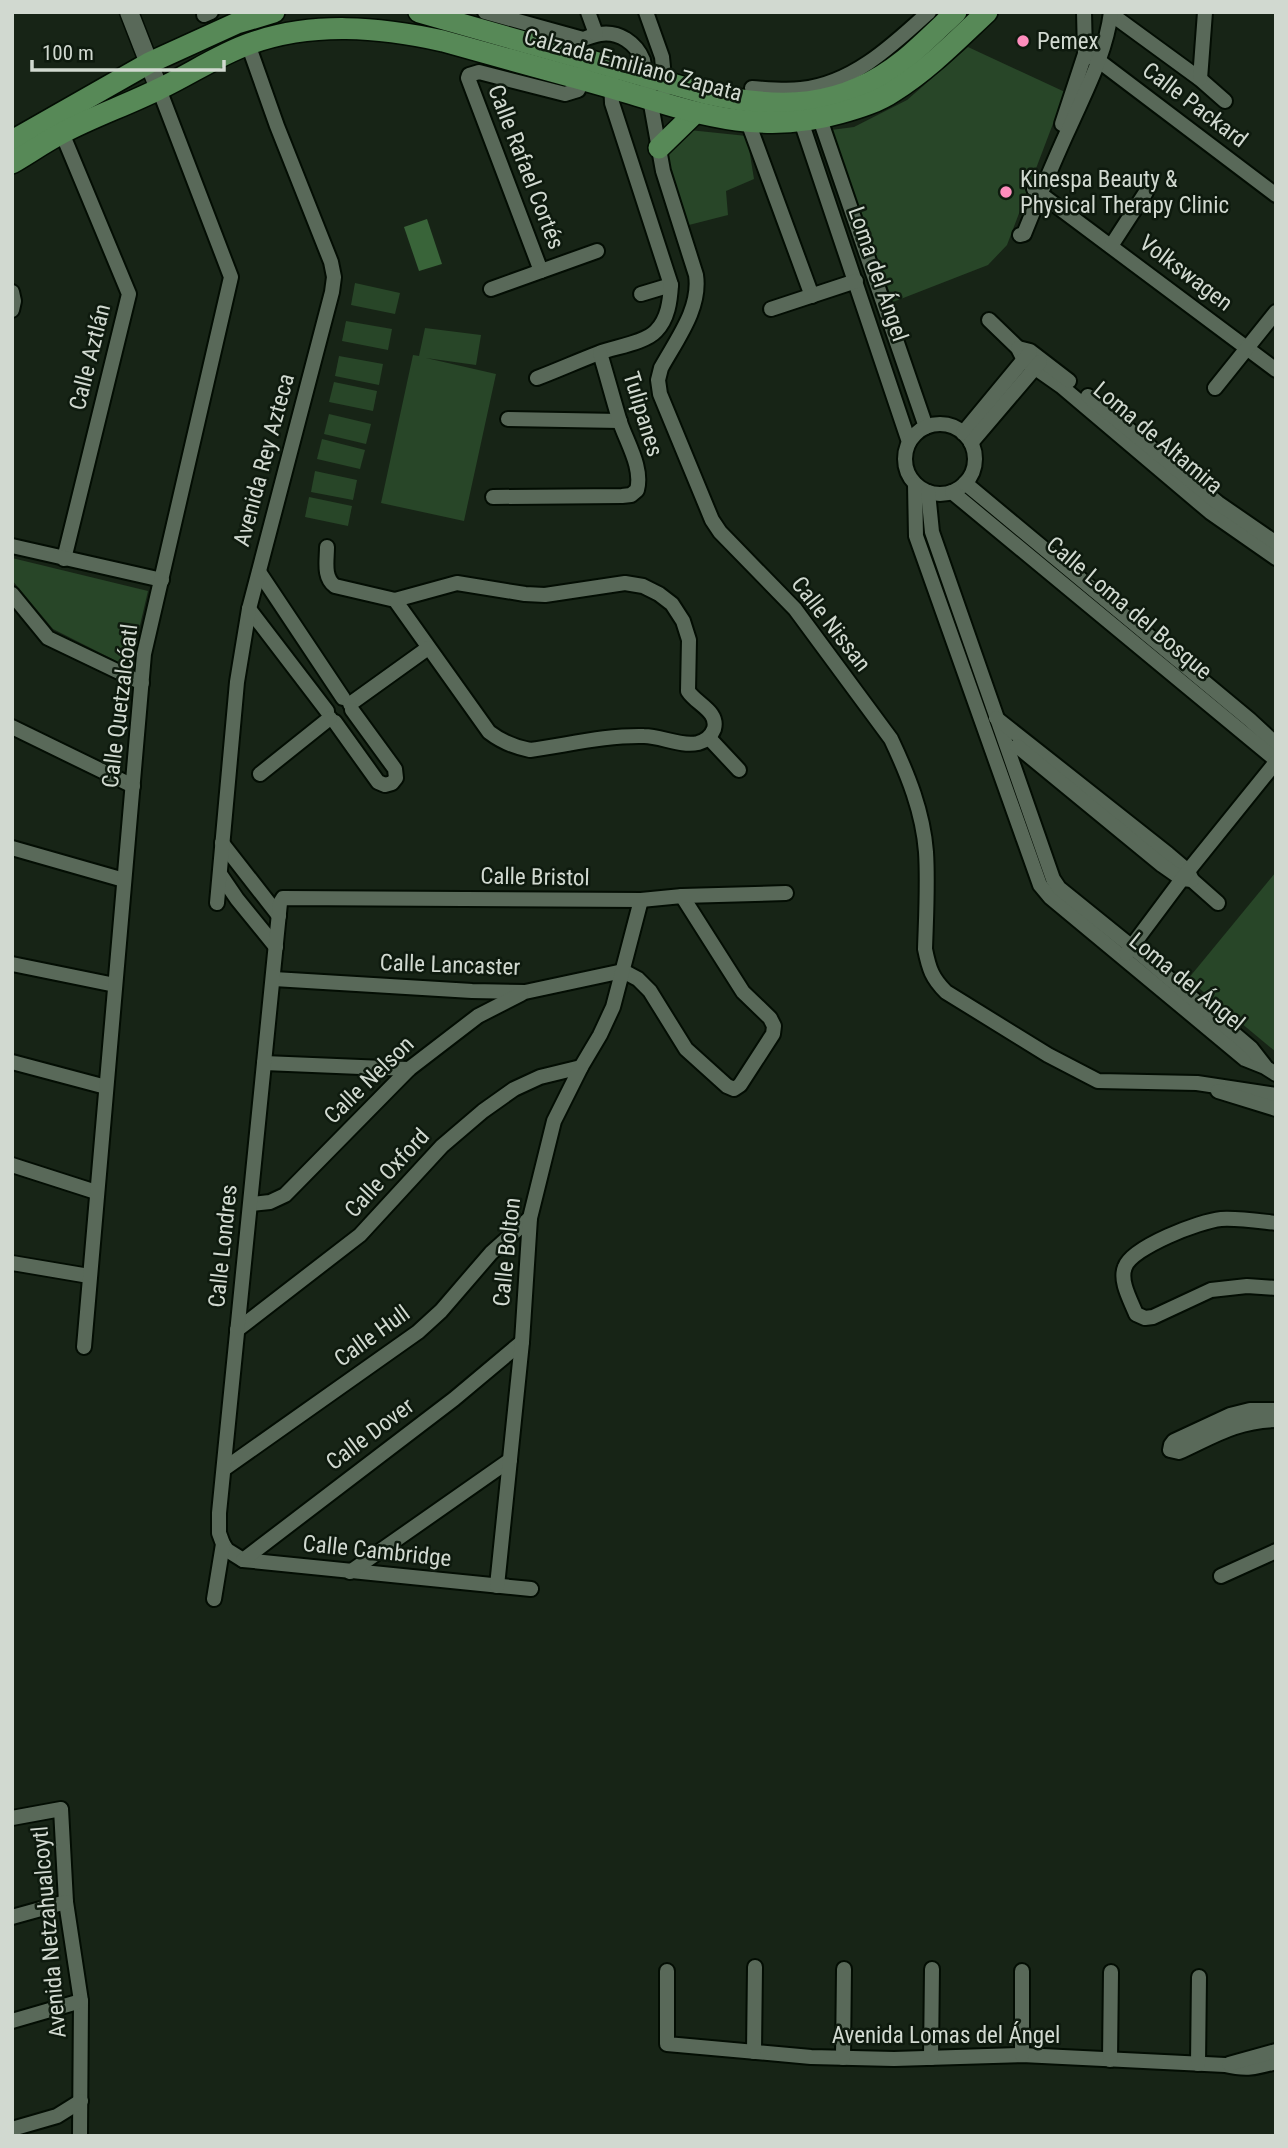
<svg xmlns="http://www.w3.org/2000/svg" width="1288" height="2148" viewBox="0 0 1288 2148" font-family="'Roboto Condensed',sans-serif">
	<rect width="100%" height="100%" fill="#172416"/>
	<g fill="#284628">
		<path d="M968 47 1065 92 1007 245 988 265 893 302 831 130 854 127 907 100Z"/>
		<path d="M689 130 747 136 754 179 726 191 728 215 685 226 663 163 669 140Z"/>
		<path d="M355 283 400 293 395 314 351 305Z"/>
		<path d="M346 321 392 329 388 350 342 341Z"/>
		<path d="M425 328 481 335 476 365 426 358 496 374 464 521 381 503 413 355 419 356Z"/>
		<path d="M339 356 383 364 379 385 335 376Z"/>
		<path d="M334 382 377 391 373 411 329 402Z"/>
		<path d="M329 414 371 424 366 444 324 434Z"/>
		<path d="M322 439 365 450 360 469 317 459Z"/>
		<path d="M315 471 357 480 353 500 311 492Z"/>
		<path d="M309 497 352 506 348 526 305 517Z"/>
		<path d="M12 558 148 591 130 668 53 629 12 580Z"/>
		<path d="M1276 872V1052L1188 979Z"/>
	</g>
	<path fill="#396439" d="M427 219 442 264 419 271 404 227Z"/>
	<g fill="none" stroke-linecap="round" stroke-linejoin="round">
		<g stroke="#030d03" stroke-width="18">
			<g id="minor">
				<path d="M485 12 583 39C589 37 594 35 600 34 619 31 636 43 643 60L663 171 696 275C701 308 677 339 661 368L658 380 660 394 712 520 720 532 795 609 891 739C908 775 923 812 926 852 928 884 926 917 925 949 929 969 932 978 946 992L1048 1055 1098 1081 1197 1083 1276 1095"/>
				<path d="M588 12 596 34"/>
				<path d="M646 12 662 57 665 88"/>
				<path d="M1111 14 1200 79 1225 101"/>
				<path d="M204 15 211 12"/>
				<path d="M1085 54 1099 61 1276 195"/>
				<path d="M1200 79 1205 12"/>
				<path d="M752 88C768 89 785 91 801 89 852 84 893 45 929 12"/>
				<path d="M820 119 926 427"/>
				<path d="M801 121 909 442"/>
				<path d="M748 122 812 296"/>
				<path d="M1062 124 1085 54 1084 12"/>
				<path d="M62 133 129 294 64 559"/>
				<path d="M1034 189 1276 370"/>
				<path d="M1020 235 1024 234C1039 197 1054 160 1071 124 1087 88 1106 52 1111 12"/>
				<path d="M1111 246 1146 192"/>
				<path d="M541 271 468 78 469 75 479 72 565 94 578 90 584 74"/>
				<path d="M491 289 597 251"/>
				<path d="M12 292 14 301 12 310"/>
				<path d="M641 294 671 285"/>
				<path d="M771 309 856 281"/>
				<path d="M989 320 1018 348 1024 360 1061 386 1210 512 1276 558"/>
				<path d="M1018 348 1030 351 1069 381"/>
				<path d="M537 378C558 370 578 361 599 353 614 347 645 343 656 331 668 319 670 301 671 285L612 103 611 82"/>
				<path d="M1215 388 1276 312"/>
				<path d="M1088 396 1218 503 1276 543"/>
				<path d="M508 419 620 421"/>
				<circle cx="940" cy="459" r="35"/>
				<path d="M963 433 1030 352"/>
				<path d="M971 443 1040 362"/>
				<path d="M965 483 1250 720 1276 744"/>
				<path d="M915 484 916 536 1040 885 1050 897 1245 1059 1265 1067 1276 1074"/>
				<path d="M928 492 932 532 1053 879 1059 888 1132 947 1251 1048 1265 1066"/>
				<path d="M952 492 1276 760"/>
				<path d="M493 497 622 496 631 495 637 490C643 468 627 443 620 422 613 399 607 376 600 353"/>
				<path d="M12 546 162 580"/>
				<path d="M327 547C327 561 323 577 335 586L395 600 457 583 525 594 545 595 625 583 643 586 659 594 672 604 683 621 689 640 688 691C696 704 719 711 714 729 711 737 705 741 698 743 681 747 661 736 644 736 606 735 567 745 530 750 514 747 502 742 489 732L395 600"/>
				<path d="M259 572 343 698"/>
				<path d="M12 594 48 638 142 683"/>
				<path d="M249 609 327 711"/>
				<path d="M350 704 428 648"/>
				<path d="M996 718 1168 854 1188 871 1192 880 1218 903"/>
				<path d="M335 722 378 782 385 785 392 783 396 778 395 769 352 710"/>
				<path d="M12 727 133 786"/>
				<path d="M709 738 739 770"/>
				<path d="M1017 746 1162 865 1182 879 1192 880"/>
				<path d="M260 774 330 718"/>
				<path d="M222 843 279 916"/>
				<path d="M12 848 124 880"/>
				<path d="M220 874 237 899 276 947"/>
				<path d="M217 903 237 682 249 609 332 292 334 277 331 262 277 126 248 44"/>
				<path d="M1126 954 1188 871 1276 762"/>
				<path d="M12 964 115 985"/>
				<path d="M274 979 472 991 525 992 623 971 638 979 650 991 686 1049 727 1086 734 1089 740 1085 773 1034 774 1026 770 1018 743 992 682 896"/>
				<path d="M12 1062 106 1087"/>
				<path d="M264 1063 409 1069"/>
				<path d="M1218 1091 1276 1109"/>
				<path d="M12 1165 96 1192"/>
				<path d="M251 1204 270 1202 285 1195 409 1069 478 1016 521 994"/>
				<path d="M1276 1223C1258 1221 1239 1218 1221 1219 1200 1221 1132 1247 1125 1267 1119 1281 1131 1301 1136 1314L1145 1318 1153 1317 1211 1290 1247 1286 1276 1288"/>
				<path d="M12 1263 89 1276"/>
				<path d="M237 1330 360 1235 442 1146 483 1111 514 1089 540 1077 581 1067"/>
				<path d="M84 1347 144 654 231 277 159 89"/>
				<path d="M1276 1410H1250L1230 1415 1174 1441 1171 1445 1170 1450 1179 1452C1214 1436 1236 1421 1276 1420"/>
				<path d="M224 1469 418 1332 441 1311 491 1253 530 1218"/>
				<path d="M223 1544 227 1550 243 1560 531 1589"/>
				<path d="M243 1560 454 1399 522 1342"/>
				<path d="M350 1572 510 1460"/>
				<path d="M1221 1576 1276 1551"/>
				<path d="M497 1586 522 1342 530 1218 554 1121 581 1067 600 1035 613 1007 641 900"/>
				<path d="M214 1599 223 1544 219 1533V1513L280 903 283 898 641 900 682 896 786 893"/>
				<path d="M12 1818 61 1809 66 1902 81 2001 80 2136"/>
				<path d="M12 1917 66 1902"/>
				<path d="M667 1971V2044L811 2057 894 2059 1022 2055 1225 2065C1246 2070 1255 2068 1276 2062"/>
				<path d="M12 2021 81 2001"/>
				<path d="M754 2052 755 1967"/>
				<path d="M1022 2055V1971"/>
				<path d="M843 2058 844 1969"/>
				<path d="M931 2058 932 1969"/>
				<path d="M1110 2060 1111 1972"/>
				<path d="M1198 2064 1199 1977"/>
				<path d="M1229 2064 1276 2051"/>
				<path d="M12 2129 57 2116 81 2101"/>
			</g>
		</g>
		<g stroke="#030d03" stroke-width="21">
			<path id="tertiary" d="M129 12 159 89"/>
		</g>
		<g stroke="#030d03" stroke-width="24">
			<g id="primary">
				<path d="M419 12 704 93C779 110 842 110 904 60 922 45 939 28 956 12"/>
				<path d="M12 141 149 63 237 23 274 12"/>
				<path d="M659 148 695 113"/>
				<path d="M12 163C29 153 45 142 62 133 94 116 127 105 159 89 189 75 218 55 249 44 312 21 380 27 443 41 500 57 556 72 612 88 691 111 757 137 840 113 858 108 878 102 894 91 928 70 957 40 987 12"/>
			</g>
		</g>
		<use href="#minor" stroke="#596959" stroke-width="14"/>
		<use href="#tertiary" stroke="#596959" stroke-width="18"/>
		<use href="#primary" stroke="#578957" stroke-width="21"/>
	</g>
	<g fill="#fe8ebd" stroke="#0e1a0e" stroke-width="2.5">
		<circle cx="1023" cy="41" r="7"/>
		<circle cx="1006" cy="192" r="7"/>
	</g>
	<g text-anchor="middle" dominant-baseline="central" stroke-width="5" stroke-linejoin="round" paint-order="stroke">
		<g font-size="23" fill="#d1d9d0" stroke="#0e1a0e" text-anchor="start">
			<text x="1037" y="41">Pemex</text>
			<text x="1020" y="179">Kinespa Beauty &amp;<tspan x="1020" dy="26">Physical Therapy Clinic</tspan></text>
		</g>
		<g font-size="23" fill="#d1d9d0" stroke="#0e1a0e">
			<text transform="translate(633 65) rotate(15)">Calzada Emiliano Zapata</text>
			<text transform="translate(1195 105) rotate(37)">Calle Packard</text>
			<text transform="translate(526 167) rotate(69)">Calle Rafael Cortés</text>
			<text transform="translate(1186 273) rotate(37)">Volkswagen</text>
			<text transform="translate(878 274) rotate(71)">Loma del Ángel</text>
			<text transform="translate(90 357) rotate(-76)">Calle Aztlán</text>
			<text transform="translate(643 414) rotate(73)">Tulipanes</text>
			<text transform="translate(1158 438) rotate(40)">Loma de Altamira</text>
			<text transform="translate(264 460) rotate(-75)">Avenida Rey Azteca</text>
			<text transform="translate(1129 608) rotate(40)">Calle Loma del Bosque</text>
			<text transform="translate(831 624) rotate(52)">Calle Nissan</text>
			<text transform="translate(120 706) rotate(-83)">Calle Quetzalcóatl</text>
			<text transform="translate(535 877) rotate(1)">Calle Bristol</text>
			<text transform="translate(450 965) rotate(2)">Calle Lancaster</text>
			<text transform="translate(1187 982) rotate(39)">Loma del Ángel</text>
			<text transform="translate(369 1080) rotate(-44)">Calle Nelson</text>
			<text transform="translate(387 1173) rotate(-47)">Calle Oxford</text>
			<text transform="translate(223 1246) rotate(-84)">Calle Londres</text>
			<text transform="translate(507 1252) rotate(-84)">Calle Bolton</text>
			<text transform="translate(372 1336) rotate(-36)">Calle Hull</text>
			<text transform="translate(370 1434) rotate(-37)">Calle Dover</text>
			<text transform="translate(377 1551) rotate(6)">Calle Cambridge</text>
			<text transform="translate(49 1932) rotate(-95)">Avenida Netzahualcoytl</text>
			<text x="946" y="2035">Avenida Lomas del Ángel</text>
		</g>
	</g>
	<rect width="1288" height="2148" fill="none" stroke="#d1d9d0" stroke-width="28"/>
	<path d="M32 60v10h192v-10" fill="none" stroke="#d1d9d0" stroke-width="3.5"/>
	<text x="42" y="60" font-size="21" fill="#d1d9d0" stroke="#0e1a0e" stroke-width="5" paint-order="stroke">100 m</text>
</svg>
